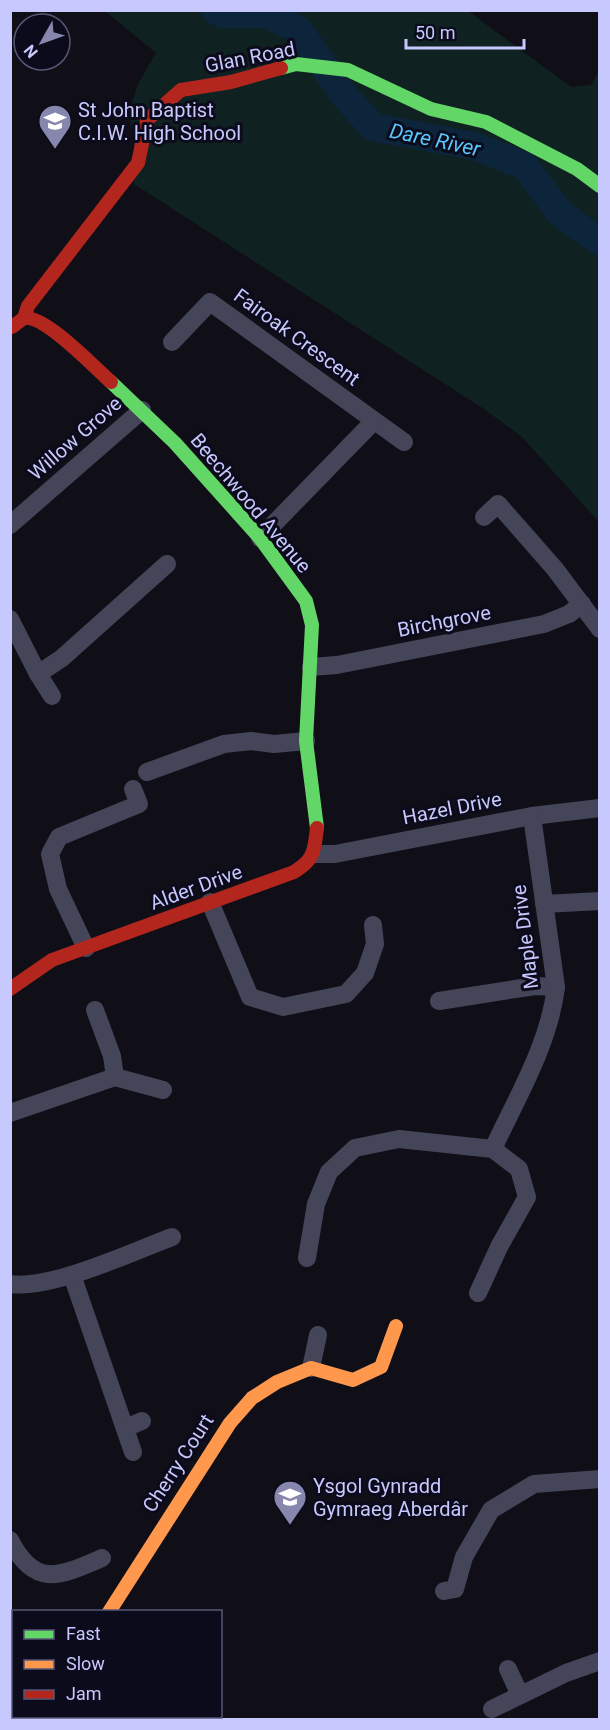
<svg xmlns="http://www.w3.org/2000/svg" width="610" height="1730" viewBox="0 0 610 1730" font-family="Roboto,sans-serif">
	<rect width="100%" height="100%" fill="#100f18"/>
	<path fill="#0f2221" d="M105 11H468L571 87 591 85 599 70V522L521 436 484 409 134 184V143L129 112 138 84 156 53Z"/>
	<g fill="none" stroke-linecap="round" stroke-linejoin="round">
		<path stroke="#0c253b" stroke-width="28" d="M215 10 223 14H266L299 30 343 94 373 127 474 146 525 166 560 213 600 242"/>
		<g stroke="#444559" stroke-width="18">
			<path d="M172 342 210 302 404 442"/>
			<path d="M484 517 498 504 555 569 600 629"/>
			<path d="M10 525 142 410"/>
			<path d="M260 538 374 421"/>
			<path d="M10 619 38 674 52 696"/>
			<path d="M311 667 337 665 544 624 569 614 582 604"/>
			<path d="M38 674 62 658 167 564"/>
			<path d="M147 772 224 744 251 741 274 744 306 741"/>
			<path d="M314 854H335L532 816 600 808"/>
			<path d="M210 902 250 997 283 1007 346 994 365 973 375 944 373 925"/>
			<path d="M544 904 600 901"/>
			<path d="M86 948 58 889 50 854 59 837 139 804 133 789"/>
			<path d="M439 1001 535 986 556 987"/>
			<path d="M95 1010 112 1056 115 1077"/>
			<path d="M10 1113 115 1077 163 1090"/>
			<path d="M493 1149C517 1097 549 1045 556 987L532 816"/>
			<path d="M307 1258 316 1204 329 1172 355 1148 399 1139 493 1149 519 1169 527 1197 499 1247 478 1293"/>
			<path d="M72 1275 133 1452"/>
			<path d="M10 1284C51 1290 132 1252 172 1237"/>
			<path d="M311 1368 318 1335"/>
			<path d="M125 1428 142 1421"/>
			<path d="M10 1540C35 1589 60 1576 102 1558"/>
			<path d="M444 1591 455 1589 464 1557 491 1510 534 1484 600 1479"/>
			<path d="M508 1669 520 1695"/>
			<path d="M492 1709 566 1673 600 1661"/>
		</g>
		<g stroke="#63d668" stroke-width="14">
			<path d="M281 68 296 64 348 70 431 109 486 122 577 169 600 186"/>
			<path d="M111 382 175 443 260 538 306 601 312 625 306 741 317 828"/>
		</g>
		<path stroke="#ff974d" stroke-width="14" d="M109 1612 230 1423 252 1398 277 1382 311 1368 353 1380 381 1367 396 1326"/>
		<g stroke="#b3261e" stroke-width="14">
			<path d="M24 318C45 315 94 367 111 382"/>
			<path d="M12 327 24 318 28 306 138 163 147 120 181 90 231 82 281 68"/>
			<path d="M10 989 52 960 294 872C315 859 314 851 317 828"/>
			<path d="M10 1646 14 1647"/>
			<path d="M53 1720 54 1716"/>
		</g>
	</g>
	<defs>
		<g id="school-pin" transform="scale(1.725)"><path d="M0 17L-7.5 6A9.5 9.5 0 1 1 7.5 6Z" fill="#8787ae" stroke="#0c0b1c"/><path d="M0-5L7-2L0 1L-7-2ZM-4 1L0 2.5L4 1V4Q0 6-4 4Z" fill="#fff"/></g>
	</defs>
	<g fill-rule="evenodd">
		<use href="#school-pin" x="55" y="121"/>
		<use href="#school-pin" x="290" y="1497"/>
	</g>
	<g text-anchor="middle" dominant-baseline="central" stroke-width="6" stroke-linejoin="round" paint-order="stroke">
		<g font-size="20" fill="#c7c8fe" stroke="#0c0b1c">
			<text transform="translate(250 57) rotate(-11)">Glan Road</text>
			<text transform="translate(297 337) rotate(36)">Fairoak Crescent</text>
			<text transform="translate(75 438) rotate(-41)">Willow Grove</text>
			<text transform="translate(251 503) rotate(50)">Beechwood Avenue</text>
			<text transform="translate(444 621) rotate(-11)">Birchgrove</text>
			<text transform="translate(452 808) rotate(-11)">Hazel Drive</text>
			<text transform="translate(196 887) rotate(-20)">Alder Drive</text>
			<text transform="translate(525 937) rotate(-97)">Maple Drive</text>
			<text transform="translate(178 1463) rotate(-57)">Cherry Court</text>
		</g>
		<g font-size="20" fill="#c7c8fe" stroke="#0c0b1c" text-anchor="start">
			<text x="78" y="110">St John Baptist<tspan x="78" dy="23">C.I.W. High School</tspan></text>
			<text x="313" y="1486">Ysgol Gynradd<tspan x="313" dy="23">Gymraeg Aberdâr</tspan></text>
		</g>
		<g font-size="21" font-style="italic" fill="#58c5fb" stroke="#0c0b1c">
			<text transform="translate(435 140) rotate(12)">Dare River</text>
		</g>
	</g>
	<rect width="610" height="1730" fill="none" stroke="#c7c8fe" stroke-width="24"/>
	<rect x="12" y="1610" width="210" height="108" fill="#0c0b1c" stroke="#575776" stroke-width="1.5"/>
	<rect x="24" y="1630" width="30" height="9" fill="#63d668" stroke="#575776" stroke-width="1.5"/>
	<text x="66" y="1640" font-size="18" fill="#c7c8fe">Fast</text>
	<rect x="24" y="1660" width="30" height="9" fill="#ff974d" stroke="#575776" stroke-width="1.5"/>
	<text x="66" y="1670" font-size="18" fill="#c7c8fe">Slow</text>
	<rect x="24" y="1690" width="30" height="9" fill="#b3261e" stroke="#575776" stroke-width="1.5"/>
	<text x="66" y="1700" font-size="18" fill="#c7c8fe">Jam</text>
	<g transform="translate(42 42) rotate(230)"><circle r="28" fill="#0c0b1c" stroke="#575776" stroke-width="1.5"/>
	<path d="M0-4.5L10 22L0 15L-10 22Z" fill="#8787ae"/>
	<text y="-9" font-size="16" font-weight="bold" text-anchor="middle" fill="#c7c8fe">N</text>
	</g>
	<path d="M406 39v9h118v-9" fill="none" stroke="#c7c8fe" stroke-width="3"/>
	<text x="415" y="39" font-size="18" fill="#c7c8fe" stroke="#0c0b1c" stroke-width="4.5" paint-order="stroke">50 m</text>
</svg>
